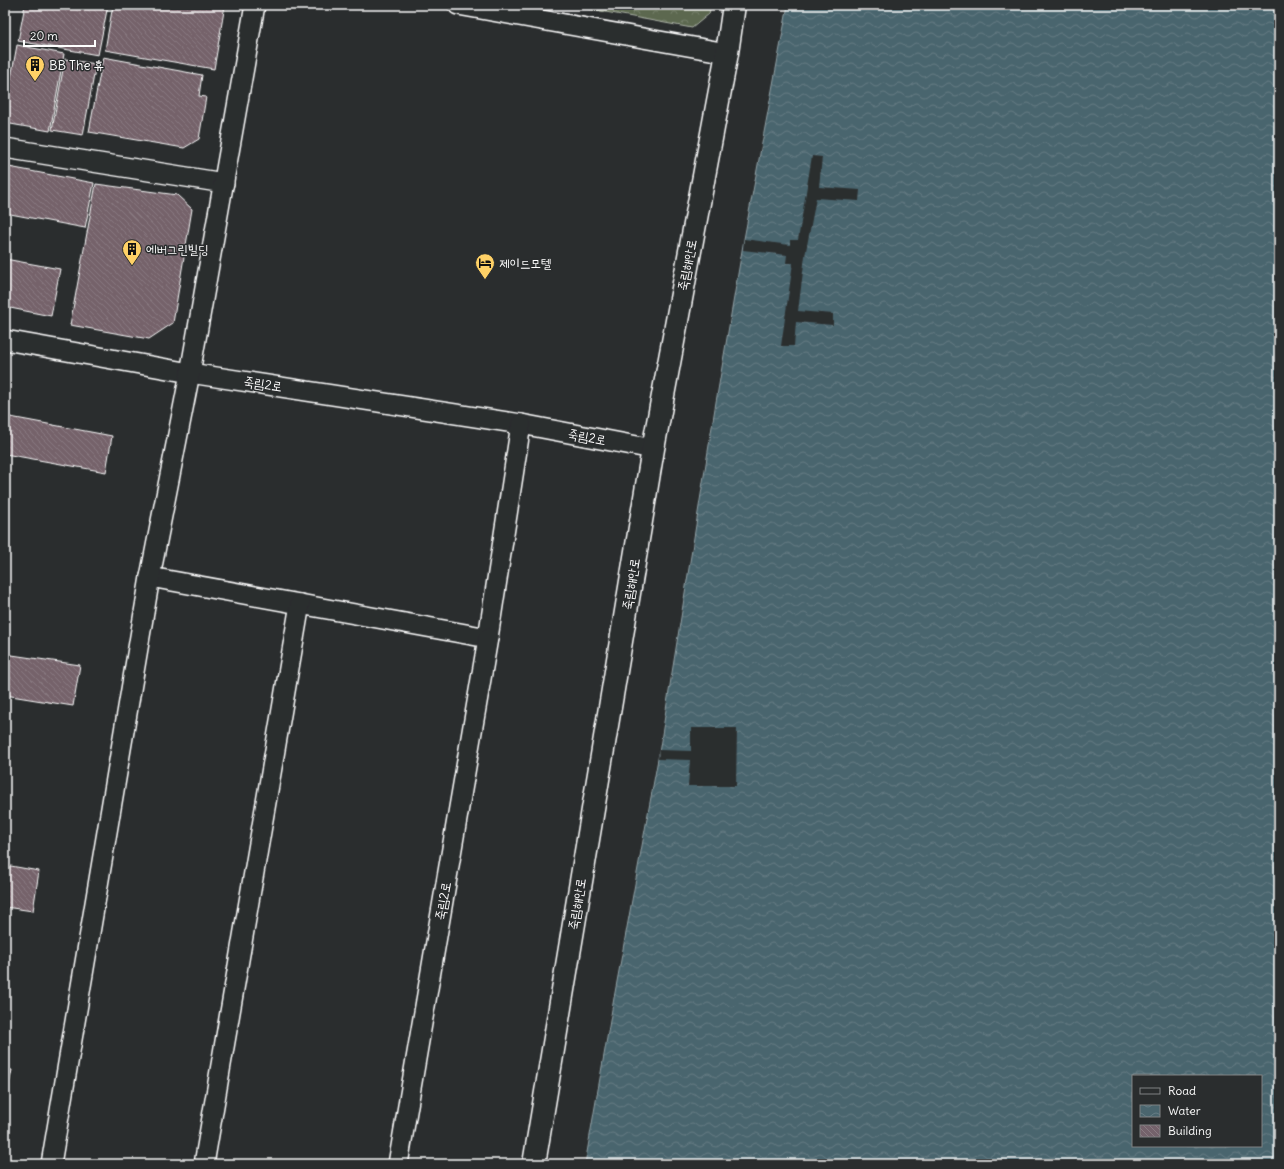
<svg xmlns="http://www.w3.org/2000/svg" width="1284" height="1169" viewBox="0 0 1284 1169" font-family="Delius,'Poor Story',sans-serif">
	<defs>
		<pattern id="park-crowns" width="20" height="18" patternUnits="userSpaceOnUse"><rect width="20" height="18" fill="#5c6850"/><path d="M2 6a3 3 0 1 1 6 0M12 15a3 3 0 1 1 6 0" fill="none" stroke="#747f6a"/></pattern>
		<pattern id="water-waves" width="16" height="10" patternUnits="userSpaceOnUse"><rect width="16" height="10" fill="#4a656e"/><path d="M0 5q4-4 8 0t8 0" fill="none" stroke="#657c84"/></pattern>
		<pattern id="building-back-hatch" width="6" height="6" patternUnits="userSpaceOnUse"><rect width="6" height="6" fill="#74626b"/><path d="M-1 5l2 2M0 0l6 6M5-1l2 2" fill="none" stroke="#897a81"/></pattern>
	</defs>
	<rect width="100%" height="100%" fill="#2a2d2e"/>
	<filter id="ink" filterUnits="userSpaceOnUse"><feTurbulence type="fractalNoise" baseFrequency=".025" numOctaves="2"/><feDisplacementMap in="SourceGraphic" scale="8" xChannelSelector="R" yChannelSelector="G"/><feConvolveMatrix kernelMatrix="1 2 1 2 8 2 1 2 1" color-interpolation-filters="sRGB"/></filter>
	<g filter="url(#ink)">
		<path fill="url(#park-crowns)" stroke="#aeb4a8" d="M568 5H711L709 14 692 28Z"/>
		<path fill="url(#water-waves)" stroke="#92a3a8" fill-rule="evenodd" d="M788 5H1279V1164H585L614 998 658 759 716 402 744 239ZM1133 1076H1261V1146H1133Z"/>
		<g fill="#2a2d2e">
			<path d="M812 156 822 157 819 187 860 190 859 201 816 198 805 256 798 311 833 314V325L796 322 794 346H781L793 263H786L787 255 743 250 744 239 790 245V240H798Z"/>
			<path d="M691 728H737L736 786H688L690 760 658 759 659 750 691 751Z"/>
		</g>
		<g fill="url(#building-back-hatch)" stroke="#fff">
			<path d="M25 5H108L98 55 18 41Z"/>
			<path d="M113 5H225L214 69 105 50Z"/>
			<path d="M17 45 64 54 50 131 5 123V111Z"/>
			<path d="M103 57 202 75 199 96 206 97 199 139 184 148 89 132Z"/>
			<path d="M65 59 96 64 83 135 52 130Z"/>
			<path d="M5 63 10 64 5 90Z"/>
			<path d="M9 167 94 183 85 228 5 213V187Z"/>
			<path d="M96 184 177 195 192 209 173 323 149 339 70 325Z"/>
			<path d="M5 259 60 269 51 316 5 307Z"/>
			<path d="M5 416 112 436 106 472 5 454Z"/>
			<path d="M5 654 80 665 73 706 5 695Z"/>
			<path d="M5 865 39 871 33 911 5 907Z"/>
			<path d="M5 1069 12 1070 5 1104Z"/>
		</g>
		<g fill="none" stroke-linecap="round" stroke-linejoin="round">
			<g stroke="#fff" stroke-width="22">
				<g id="minor">
					<path d="M458 5 727 53"/>
					<path d="M5 148 224 183"/>
					<path d="M5 340 190 373 521 424 653 449"/>
					<path d="M150 577 488 638 521 424"/>
					<path d="M51 1164 150 577 190 373 255 5"/>
					<path d="M204 1164 300 604"/>
					<path d="M398 1164 488 638"/>
				</g>
			</g>
			<g stroke="#fff" stroke-width="25">
				<path id="tertiary" d="M534 1164 653 449 727 53 734 5"/>
			</g>
			<use href="#minor" stroke="#2a2d2e" stroke-width="19"/>
			<use href="#tertiary" stroke="#2a2d2e" stroke-width="22"/>
		</g>
	</g>
	<defs>
		<g id="building-pin" transform="scale(1)"><path d="M0 17L-7.5 6A9.5 9.5 0 1 1 7.5 6Z" fill="#ffd166" stroke="#2a2d2e"/><path d="M-4-6H4V6H1V3H-1V6H-4ZM-2.5-4.3h1.7v1.8h-1.7ZM.8-4.3h1.7v1.8H.8ZM-2.5-1h1.7V.8h-1.7ZM.8-1h1.7V.8H.8Z" fill="#111"/></g>
		<g id="hotel-pin" transform="scale(1)"><path d="M0 17L-7.5 6A9.5 9.5 0 1 1 7.5 6Z" fill="#ffd166" stroke="#2a2d2e"/><path d="M-6-4.5h1.5V1H6V5H4.5V3h-9V5H-6ZM-4 0a1.8 1.8 0 1 1 3.6 0ZM.5 0V-2.5h3Q6-2.5 6 0Z" fill="#111"/></g>
	</defs>
	<g fill-rule="evenodd">
		<use href="#building-pin" x="35" y="65"/>
		<use href="#building-pin" x="132" y="249"/>
		<use href="#hotel-pin" x="485" y="263"/>
	</g>
	<g text-anchor="middle" dominant-baseline="central" stroke-width="3" stroke-linejoin="round" paint-order="stroke">
		<g font-size="13" fill="#fff" stroke="#2a2d2e" text-anchor="start">
			<text x="49" y="65">BB The 휴</text>
			<text x="146" y="249">에버그린빌딩</text>
			<text x="499" y="263">제이드모텔</text>
		</g>
		<g font-size="13" fill="#fff" stroke="#2a2d2e">
			<text transform="translate(687 265) rotate(-79)">죽림해안로</text>
			<text transform="translate(263 384) rotate(9)">죽림2로</text>
			<text transform="translate(587 437) rotate(11)">죽림2로</text>
			<text transform="translate(631 584) rotate(-81)">죽림해안로</text>
			<text transform="translate(443 901) rotate(-80)">죽림2로</text>
			<text transform="translate(577 904) rotate(-81)">죽림해안로</text>
		</g>
	</g>
	<rect width="1284" height="1169" fill="none" stroke="#2a2d2e" stroke-width="20"/>
	<rect x="10" y="10" width="1264" height="1149" fill="none" stroke="#fff" stroke-width="1.5" filter="url(#ink)"/>
	<rect x="1132" y="1075" width="130" height="72" fill="#2a2d2e" stroke="#7f8182"/>
	<rect x="1140" y="1088" width="20" height="6" fill="#2a2d2e" stroke="#7f8182"/>
	<text x="1168" y="1095" font-size="12" fill="#ffffff">Road</text>
	<rect x="1140" y="1105" width="20" height="12" fill="url(#water-waves)" stroke="#7f8182"/>
	<text x="1168" y="1115" font-size="12" fill="#ffffff">Water</text>
	<rect x="1140" y="1125" width="20" height="12" fill="url(#building-back-hatch)" stroke="#7f8182"/>
	<text x="1168" y="1135" font-size="12" fill="#ffffff">Building</text>
	<path d="M24 40v6h71v-6" fill="none" stroke="#ffffff" stroke-width="2"/>
	<text x="30" y="40" font-size="12" fill="#ffffff" stroke="#2a2d2e" stroke-width="3" paint-order="stroke">20 m</text>
</svg>
